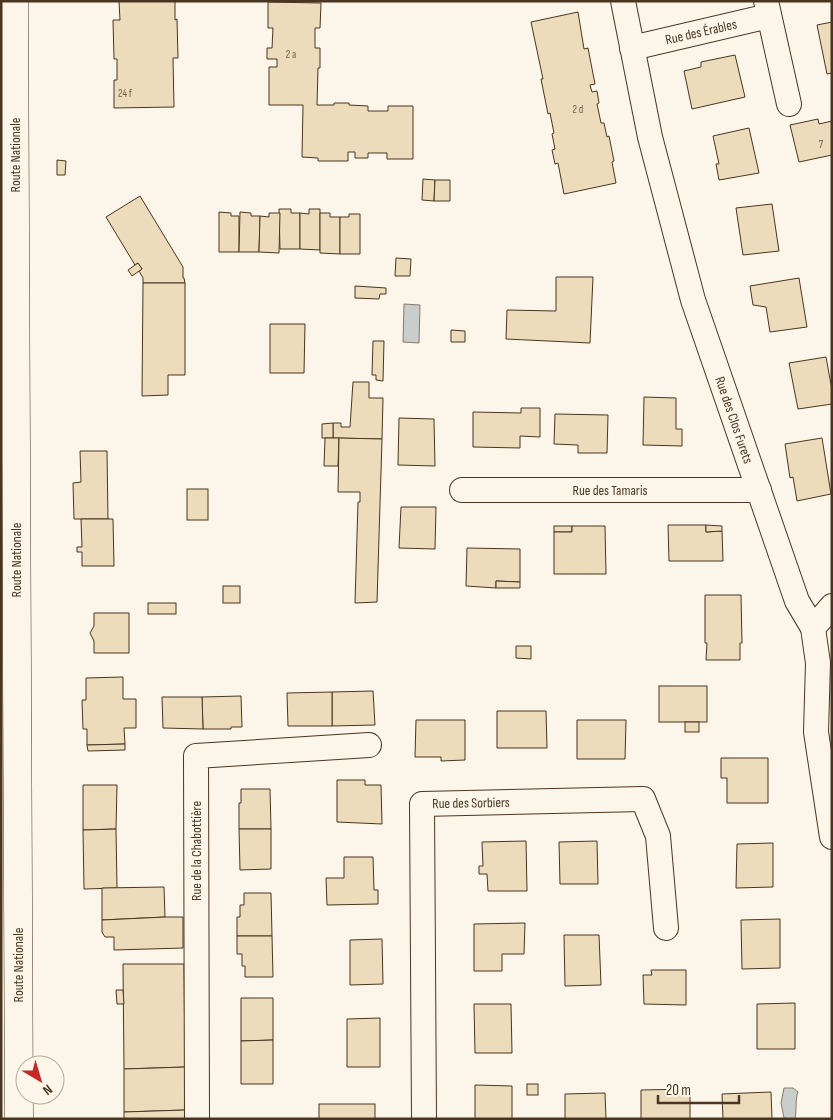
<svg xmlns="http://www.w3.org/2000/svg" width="833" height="1120" viewBox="0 0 833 1120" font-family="'Sofia Sans Condensed',sans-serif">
	<rect width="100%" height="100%" fill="#fbf6e9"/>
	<g fill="#c9cecd" stroke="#887966">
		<path d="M404 304 420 305 419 343 403 342Z"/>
		<path d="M784 1088H793L798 1092C795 1099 797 1110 795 1119L784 1118 781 1103Z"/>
	</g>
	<g fill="#ecdcbc" stroke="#4a3520">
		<path d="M119 1H175V20L177 19 178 58H173L174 107 114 108V80H117V59H114L113 20H120Z"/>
		<path d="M268 2 321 3 320 28H315V48H320V68H318L317 105H334V103H349V105L368 106V111H388V106H413V159H387V153H368V158H355V152H348V161H318V158L302 157 303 105H269V67H277V59H267V48H272L273 28H268Z"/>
		<path d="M578 12 584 49 588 48 595 84 590 85 592 92 597 91 599 103 597 104 601 123H604L607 137 609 136 614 161 612 162 616 183 564 194 558 163 555 164 552 150 555 149 552 134 554 133 550 113 548 114 541 79H543L531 22Z"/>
		<path d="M832 22V73L827 74 817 25Z"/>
		<path d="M735 55 745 97 692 109 684 71 701 67V62Z"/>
		<path d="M818 119 819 124 832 121V155L799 162 790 125Z"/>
		<path d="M749 128 759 173 719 180 716 164H719L713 136Z"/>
		<path d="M57 160 66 161 65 175H57Z"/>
		<path d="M423 179 435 180 434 201 422 200Z"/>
		<path d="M435 180H450V201H434Z"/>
		<path d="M140 196 183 267V278H184L185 283H143V278L139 271 142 269 138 263 135 265 106 217Z"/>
		<path d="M772 204 779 251 743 255 736 208Z"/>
		<path d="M279 209H291V213H300V249H280Z"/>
		<path d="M309 209H320V250L300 249V213L309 214Z"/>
		<path d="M219 212 231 213V216H239V252H219Z"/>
		<path d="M240 212 251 213V216H260L259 252H239Z"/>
		<path d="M269 213H280L279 253 259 252 260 216 269 217Z"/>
		<path d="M320 213H330V217H340V254L320 253Z"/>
		<path d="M349 214H360V254H340V217H349Z"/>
		<path d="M396 258 411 259 410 276H395Z"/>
		<path d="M138 263 142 269 132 276 128 270Z"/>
		<path d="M556 277H593L590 343 506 339 507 310 556 311Z"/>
		<path d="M799 278 807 327 770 332 766 307 753 305 750 286Z"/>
		<path d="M143 283H185V375H168V395L142 396Z"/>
		<path d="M355 286 386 288V294H380L379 299 355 298Z"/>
		<path d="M270 324H305L304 373H270Z"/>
		<path d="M451 330 465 331V342H451Z"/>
		<path d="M373 341H384L383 381 376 380V375H372Z"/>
		<path d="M826 357 832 390V404L798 409 789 363Z"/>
		<path d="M353 382H369V398H383L382 439 333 438V423H341V427H350Z"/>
		<path d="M644 397 676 398V429H682V446L643 445Z"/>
		<path d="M521 408H540V437L520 436V448L473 447V412L521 413Z"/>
		<path d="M555 414 608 415 607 453H578V445L554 444Z"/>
		<path d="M399 418 434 419 435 466 398 465Z"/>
		<path d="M333 423V438H322V424Z"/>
		<path d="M325 438H339L338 466H324Z"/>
		<path d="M339 438 382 439 377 602 355 603 358 502H360V492H338Z"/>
		<path d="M822 438 831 494 797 501 793 477 790 478 785 444Z"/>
		<path d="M80 451H107L108 519H74L73 483 81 482Z"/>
		<rect x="187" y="489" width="21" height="31"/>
		<path d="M401 507H436L435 549 399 548Z"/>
		<path d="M81 519H113L114 566H82V552H77V547H82Z"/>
		<path d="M668 525H706V532L722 531 723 561H669Z"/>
		<path d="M706 525 722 526V531L706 532Z"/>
		<rect x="554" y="526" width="18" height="6"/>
		<path d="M572 526H605L606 574H554V532H572Z"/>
		<path d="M467 548 520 549V582L496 581V588L466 586Z"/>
		<path d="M496 581 520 582V588H496Z"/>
		<rect x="223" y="586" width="17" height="17"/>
		<path d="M705 595H741L742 643H740V660H706L707 643H705Z"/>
		<rect x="148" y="603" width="28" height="11"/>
		<path d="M94 613H129V653H94V641L90 633 94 626Z"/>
		<path d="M516 646H531V659L516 658Z"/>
		<path d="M123 677V699H136V728H124L125 744 87 745V729H83L82 700H86V678Z"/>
		<rect x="659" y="686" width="48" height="36"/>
		<path d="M373 691 375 725 332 726V692Z"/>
		<path d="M332 692V726H288L287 693Z"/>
		<path d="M241 696 242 727H231V729H203L202 697Z"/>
		<path d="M162 697H202L203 729 163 728Z"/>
		<path d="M497 711H546L547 748H497Z"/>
		<path d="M416 720H465V760L441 761V757H415Z"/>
		<path d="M577 720H626L625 759H577Z"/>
		<rect x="685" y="722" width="14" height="10"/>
		<path d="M125 744V750L88 751 87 745Z"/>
		<path d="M721 758H768V803H727V778H721Z"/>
		<path d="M337 780H365V785H381L382 824 337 822Z"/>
		<path d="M83 785H117L116 829 83 830Z"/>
		<path d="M241 789H270L271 829H239V803H241Z"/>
		<path d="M116 829 117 888 84 889 83 830Z"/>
		<path d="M239 829H271V869L240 870Z"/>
		<path d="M526 841 527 891H488L487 874H479V866H483L482 842Z"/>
		<path d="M597 841 598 884H560L559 842Z"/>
		<path d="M773 843V887L736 888 737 844Z"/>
		<path d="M344 857H373L374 890H378V904L327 905 326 878H344Z"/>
		<path d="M164 887 165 917 102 920V888Z"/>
		<path d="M244 893H271L272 936H237V917H240V905H244Z"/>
		<path d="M165 917H183V948L114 950V937H105L102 932V920Z"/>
		<path d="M780 919V968L742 969 741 920Z"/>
		<path d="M525 923 524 954H502V971H474V924Z"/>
		<path d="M564 935H599L601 985 565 986Z"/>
		<path d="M237 936H272L273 977H245V966H242V954H237Z"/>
		<path d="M382 939 383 984 350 985V940Z"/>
		<path d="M123 964H184L185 1067 124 1069Z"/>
		<path d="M651 970H686V1005L644 1004 643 975H652Z"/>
		<path d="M116 990H123L124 1004H117Z"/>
		<path d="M241 998H273V1040L241 1041Z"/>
		<path d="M795 1003V1049H757V1004Z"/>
		<path d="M474 1004H511L512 1053H475Z"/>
		<path d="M380 1018V1067H347V1019Z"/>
		<path d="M273 1040V1084H241V1041Z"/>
		<path d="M185 1067V1110L124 1112V1069Z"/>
		<rect x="527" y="1084" width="11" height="11"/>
		<path d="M475 1085 512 1086V1119H475Z"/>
		<path d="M690 1089V1119H641V1090Z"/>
		<path d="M771 1092 772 1119H723L722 1094Z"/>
		<path d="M605 1093 606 1119H565V1094Z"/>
		<rect x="319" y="1104" width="56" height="15"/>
		<path d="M185 1110 186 1119H124V1112Z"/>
	</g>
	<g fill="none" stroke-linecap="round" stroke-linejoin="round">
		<g stroke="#4a3520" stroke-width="26">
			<g id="street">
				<path d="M623 1 650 137 693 300 797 601 813 628 818 663 816 732 832 837"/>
				<path d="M766 1 789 104"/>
				<path d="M632 48 769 16"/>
				<path d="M462 490H759"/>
				<path d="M813 628 832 606"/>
				<path d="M197 1119 196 756 369 745"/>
				<path d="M424 1119 422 804 643 799 658 836 666 928"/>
			</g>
		</g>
		<g stroke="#4a3520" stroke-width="29">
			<path id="primary" d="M14 1 19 1119"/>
		</g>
		<use href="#street" stroke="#fbf6e9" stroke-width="24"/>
		<use href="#primary" stroke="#fbf6e9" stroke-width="28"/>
	</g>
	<g text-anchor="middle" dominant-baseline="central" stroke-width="4" stroke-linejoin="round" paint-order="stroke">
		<g font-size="11" fill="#725f47">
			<text x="291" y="54">2 a</text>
			<text x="125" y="93">24 f</text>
			<text x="578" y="109">2 d</text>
			<text x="821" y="144">7</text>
		</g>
		<g font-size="14" fill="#4a3520" stroke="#fbf6e9">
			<text transform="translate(701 32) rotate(-13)">Rue des Érables</text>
			<text transform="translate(15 155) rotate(-90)">Route Nationale</text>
			<text transform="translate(734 420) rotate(71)">Rue des Clos Furets</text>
			<text x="610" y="490">Rue des Tamaris</text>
			<text transform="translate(16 560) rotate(-90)">Route Nationale</text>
			<text transform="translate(471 803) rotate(-1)">Rue des Sorbiers</text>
			<text transform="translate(196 851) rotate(-90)">Rue de la Chabottière</text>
			<text transform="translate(18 965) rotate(-90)">Route Nationale</text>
		</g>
	</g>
	<rect width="833" height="1120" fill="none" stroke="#4a3520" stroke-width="5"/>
	<g transform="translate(40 1080) rotate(142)"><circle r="24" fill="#fbf6e9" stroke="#b4a999"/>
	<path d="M0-4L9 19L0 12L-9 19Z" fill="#c62828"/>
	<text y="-8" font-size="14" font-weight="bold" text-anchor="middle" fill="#4a3520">N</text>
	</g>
	<path d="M658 1095v8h81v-8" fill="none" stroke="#4a3520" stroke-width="2.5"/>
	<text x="666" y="1095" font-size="15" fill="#4a3520" stroke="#fbf6e9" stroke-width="4" paint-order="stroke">20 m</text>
</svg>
